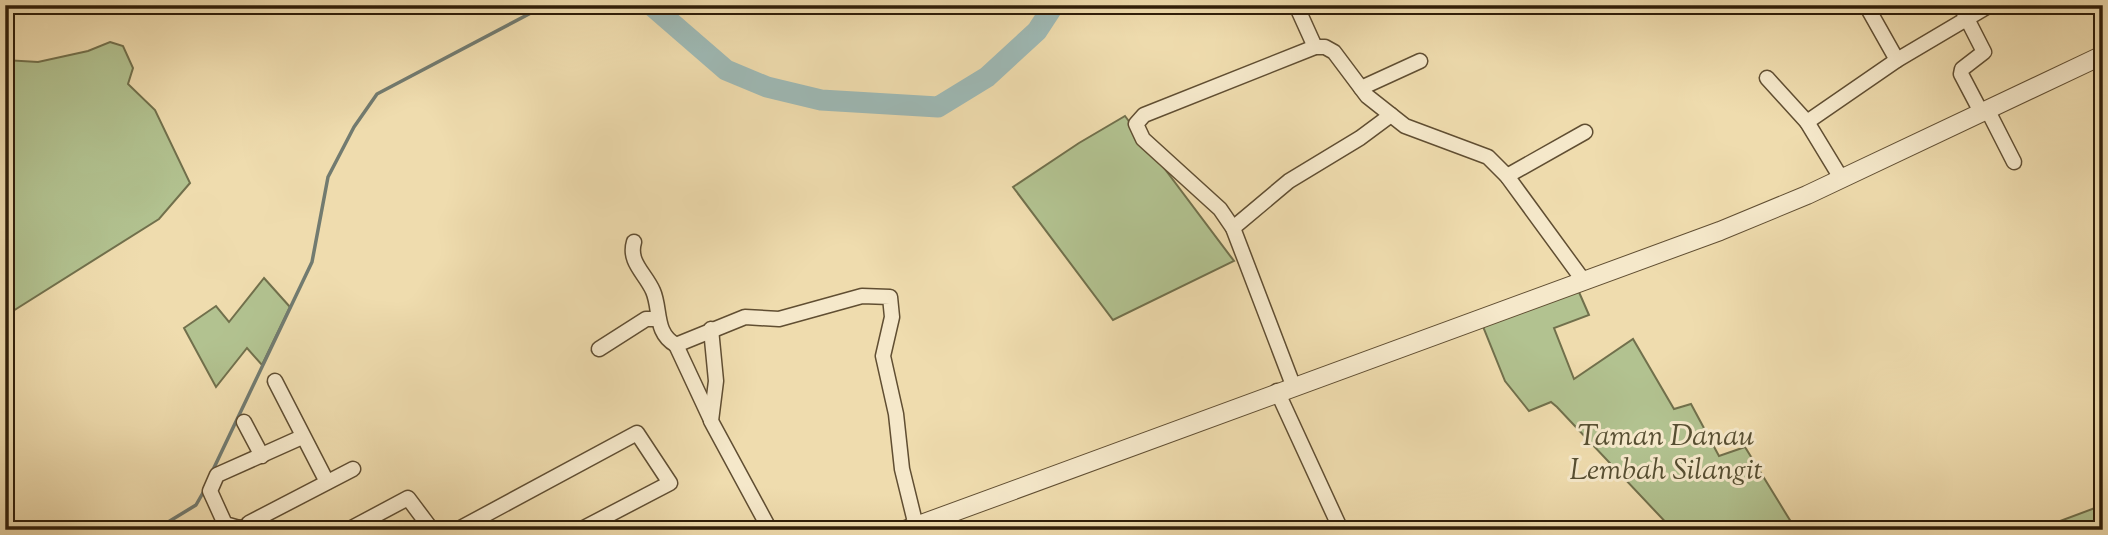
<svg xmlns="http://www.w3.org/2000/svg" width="2108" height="535" viewBox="0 0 2108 535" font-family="'Sorts Mill Goudy',serif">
	<rect width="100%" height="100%" fill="#efdcae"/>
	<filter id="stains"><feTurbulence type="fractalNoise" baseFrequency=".00286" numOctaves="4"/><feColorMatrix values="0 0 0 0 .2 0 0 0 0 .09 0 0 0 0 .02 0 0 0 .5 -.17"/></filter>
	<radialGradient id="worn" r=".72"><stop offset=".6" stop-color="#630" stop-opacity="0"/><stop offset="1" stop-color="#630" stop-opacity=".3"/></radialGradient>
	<g fill="#b2c290" stroke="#71704c" stroke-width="2">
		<path d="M110 42 123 46 133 68 128 84 155 110 190 183 159 219 5 316V60L38 62 88 51Z"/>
		<path d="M1125 116 1234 261 1113 320 1013 187 1079 143Z"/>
		<path d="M264 278 290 307 262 365 247 348 216 387 184 328 216 306 229 322Z"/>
		<path d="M1575 283 1589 315 1554 328 1574 379 1633 339 1674 409 1691 404 1719 456 1745 447 1796 530H1673L1557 407 1551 402 1529 411 1505 381 1480 319Z"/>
		<path d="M2103 505V530H2036Z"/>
	</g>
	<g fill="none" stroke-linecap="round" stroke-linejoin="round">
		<g stroke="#727b70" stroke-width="3.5">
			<path d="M211 474 312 262 328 177 354 127 377 94 546 5"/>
			<path d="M155 530 196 505 204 491"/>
		</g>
		<path stroke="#9eb9b5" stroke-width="21" d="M651 5 726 70 767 87 821 100 938 107 987 77 1037 31 1054 5"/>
		<g stroke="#604e32" stroke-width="17">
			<g id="minor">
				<path d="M1296 5 1315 47"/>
				<path d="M1866 5 1897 60"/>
				<path d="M1960 5 1984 52 1962 69 1961 74 1981 112"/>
				<path d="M1767 78 1807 122"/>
				<path d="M1361 88 1420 61"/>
				<path d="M1987 109 2014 162"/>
				<path d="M1507 176 1585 132"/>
				<path d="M1841 178 1807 122 1897 60 1990 5"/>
				<path d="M1233 228 1289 181 1360 138 1391 115"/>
				<path d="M634 242C628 262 645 273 653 291 661 309 654 333 676 345L745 317 779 319 862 296 890 297 892 317 883 356 896 414 902 469 916 526"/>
				<path d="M711 329 716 381 711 421 770 530"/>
				<path d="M676 345 711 420"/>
				<path d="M599 349 646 319H657"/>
				<path d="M275 381 327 482"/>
				<path d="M1293 385 1233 228 1220 209 1143 139 1136 124 1144 115 1315 47H1325L1334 52 1367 96 1405 126 1488 157 1507 176 1583 280"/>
				<path d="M1277 391 1341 530"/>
				<path d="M244 422 262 456"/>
				<path d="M249 523 353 469"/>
				<path d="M264 530 260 524 239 528 225 524 210 491 217 475 302 437"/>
				<path d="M348 530 408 498 432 530"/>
				<path d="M457 530 637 433 670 483 580 530"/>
			</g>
		</g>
		<g stroke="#604e32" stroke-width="20">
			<path id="tertiary" d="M905 530 1720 231 1807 195 2103 55"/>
		</g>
		<use href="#minor" stroke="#f5e8ca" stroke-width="14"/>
		<use href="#tertiary" stroke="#f5e8ca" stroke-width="18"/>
	</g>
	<g text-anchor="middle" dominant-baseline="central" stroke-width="6" stroke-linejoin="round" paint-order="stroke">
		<g font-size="30" font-style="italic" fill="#574f32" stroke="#f5e8ca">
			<text x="1666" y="437">Taman Danau<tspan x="1666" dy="34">Lembah Silangit</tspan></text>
		</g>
	</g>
	<rect width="2108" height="535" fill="none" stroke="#efdcae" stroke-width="28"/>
	<rect x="7" y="7" width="2094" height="521" fill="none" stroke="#301e09" stroke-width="3.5"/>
	<rect x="14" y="14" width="2080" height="507" fill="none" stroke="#301e09" stroke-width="2"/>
	<rect width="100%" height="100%" filter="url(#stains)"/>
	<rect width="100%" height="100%" fill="url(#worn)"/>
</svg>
